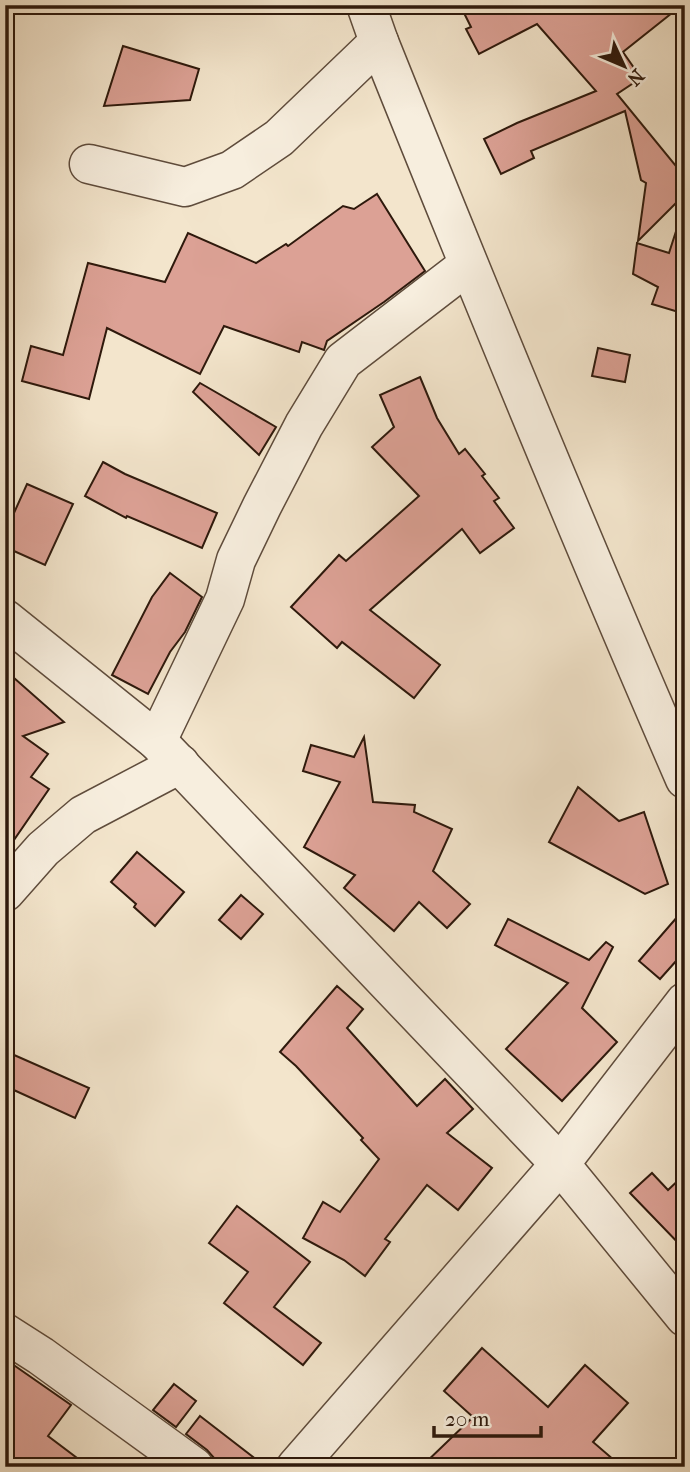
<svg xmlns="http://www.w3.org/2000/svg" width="690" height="1472" viewBox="0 0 690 1472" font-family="'IM FELL French Canon',serif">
	<rect width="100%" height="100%" fill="#f3e5cc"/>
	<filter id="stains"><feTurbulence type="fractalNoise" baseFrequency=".00286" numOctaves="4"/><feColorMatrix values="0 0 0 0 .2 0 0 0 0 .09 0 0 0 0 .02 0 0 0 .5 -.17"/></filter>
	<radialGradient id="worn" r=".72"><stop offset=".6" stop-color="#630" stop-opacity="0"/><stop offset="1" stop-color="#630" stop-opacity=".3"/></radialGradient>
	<g fill="#dca195" stroke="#2e190c" stroke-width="2">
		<path d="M460 5H682L623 52 641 78 617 94 685 177V194L638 241 646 183 641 180 625 111 531 151 534 158 501 174 484 139 517 123 596 91 537 24 479 54 466 29 471 27Z"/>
		<path d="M123 46 199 69 190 100 104 106Z"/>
		<path d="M377 194 425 271 384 302 327 341 324 350 302 342 299 352 224 326 200 374 107 328 89 399 22 381 31 346 63 355 88 263 165 282 188 233 256 263 286 244 288 246 343 206 354 209Z"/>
		<path d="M679 222H685V314L652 304 658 287 633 274 637 243 669 253Z"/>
		<path d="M598 348 630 355 625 382 592 376Z"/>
		<path d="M420 377 437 418 459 454 465 449 485 474 482 476 499 498 494 501 514 528 480 553 462 529 370 610 440 665 414 698 342 642 337 648 291 607 339 555 346 561 419 496 372 447 394 427 380 395Z"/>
		<path d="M200 383 276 427 259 455 193 392Z"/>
		<path d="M103 462 125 474 217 513 202 548 127 516 126 518 85 496Z"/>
		<path d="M27 484 73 504 45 565 5 547V533Z"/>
		<path d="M170 573 202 597 185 632 170 652 148 694 112 675 152 597Z"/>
		<path d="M5 670 64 722 23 736 48 754 31 777 49 789 5 853Z"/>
		<path d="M364 737 373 802 415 805 414 812 452 829 433 871 470 904 447 928 419 902 394 931 344 888 355 875 304 847 340 782 303 771 311 745 354 757Z"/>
		<path d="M578 787 619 821 644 812 668 884 645 894 549 842Z"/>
		<path d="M137 852 184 892 155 926 134 907 136 904 111 882Z"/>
		<path d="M241 895 263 914 241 939 219 920Z"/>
		<path d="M685 908V951L660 979 639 961Z"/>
		<path d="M508 919 589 960 606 942 613 947 582 1008 617 1042 562 1101 506 1049 568 983 495 945Z"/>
		<path d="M337 986 363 1009 347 1028 417 1106 445 1079 473 1109 447 1133 492 1168 458 1210 427 1185 385 1239 390 1242 365 1276 344 1260 303 1238 323 1202 340 1212 379 1159 361 1140 363 1138 296 1066 280 1052Z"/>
		<path d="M5 1051 89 1088 75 1118 5 1086Z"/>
		<path d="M652 1173 668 1190 685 1174V1250L630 1193Z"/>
		<path d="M237 1206 310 1262 274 1307 321 1343 303 1365 224 1303 248 1272 209 1243Z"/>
		<path d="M482 1348 548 1407 585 1365 628 1403 593 1442 622 1467H421L473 1417 444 1391Z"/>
		<path d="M5 1359 71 1405 48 1436 89 1467H5Z"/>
		<path d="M174 1384 196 1401 176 1427 153 1410Z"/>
		<path d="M200 1416 266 1467H215L214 1458 207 1450 186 1434Z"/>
	</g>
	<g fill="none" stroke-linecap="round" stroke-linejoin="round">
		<g stroke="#5f4c3c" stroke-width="41">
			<g id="street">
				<path d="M366 5 379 42C478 289 579 535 685 779"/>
				<path d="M89 164 185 187 232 170 279 138 379 42"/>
				<path d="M5 619 157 741 560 1164 685 1317"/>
				<path d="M157 741 225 599 236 560 262 506 304 425 343 361 468 265"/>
				<path d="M5 892 43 849 83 815 180 764"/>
				<path d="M5 1333 41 1356 194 1467"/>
				<path d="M296 1467 560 1164 685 1002"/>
			</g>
		</g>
		<use href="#street" stroke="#f7eede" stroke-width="38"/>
	</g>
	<rect width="690" height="1472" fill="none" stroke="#f3e5cc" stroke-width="28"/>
	<rect x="7" y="7" width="676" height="1458" fill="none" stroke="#2e190c" stroke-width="3.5"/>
	<rect x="14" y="14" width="662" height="1444" fill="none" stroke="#2e190c" stroke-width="2"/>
	<g transform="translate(624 66) rotate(134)" stroke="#f7eede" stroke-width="5" paint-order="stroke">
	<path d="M0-5L12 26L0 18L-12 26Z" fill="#2e190c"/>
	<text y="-10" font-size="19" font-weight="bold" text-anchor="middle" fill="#2e190c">N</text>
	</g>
	<path d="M434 1426v10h107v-10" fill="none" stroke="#2e190c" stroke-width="3.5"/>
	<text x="445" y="1426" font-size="21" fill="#2e190c" stroke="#f7eede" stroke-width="5" paint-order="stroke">20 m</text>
	<rect width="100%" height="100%" filter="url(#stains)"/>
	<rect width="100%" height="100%" fill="url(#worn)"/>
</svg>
